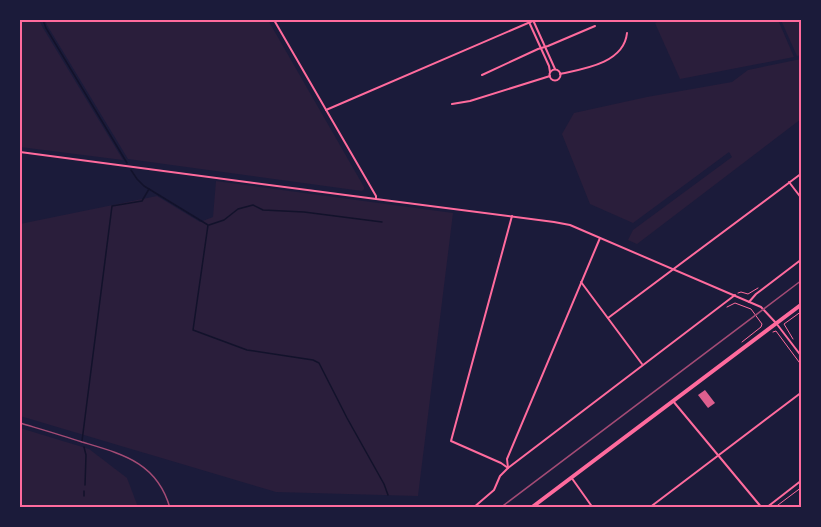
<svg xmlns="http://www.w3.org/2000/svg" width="821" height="527" viewBox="0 0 821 527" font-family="'Fira Sans',sans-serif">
	<rect width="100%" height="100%" fill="#1b1b3a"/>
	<g fill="#2a1e3b">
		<path d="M20 20H39L43 28 123 160 20 147Z"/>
		<path d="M45 20H268L364 187V189L362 191 128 159 47 25Z"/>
		<path d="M662 20H778L794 57 680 79 655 23Z"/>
		<path d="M781 20H801V55L797 56Z"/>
		<path d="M801 59V119L637 244 628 240 633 230 732 157 729 152 633 223 590 204 562 134 574 113 647 97 732 82 748 70Z"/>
		<path d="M216 181 453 213 418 496 276 492 20 416V224L157 196 200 222 213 217Z"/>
		<path d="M20 428 89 449 127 478 138 507H20Z"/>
	</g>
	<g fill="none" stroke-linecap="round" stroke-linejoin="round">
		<g stroke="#12122b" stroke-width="1.5">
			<path d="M43 20 46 28 127 163"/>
			<path d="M131 170 137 179 144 186 208 225 193 330 247 350 313 360 319 363 347 418 384 484 388 495"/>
			<path d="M209 225 224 220 238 209 253 205 263 210 304 212 382 222"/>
			<path d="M82 441 112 206 142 201 149 189"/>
			<path d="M84 447 86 455 85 485"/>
			<path d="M84 496V491"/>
		</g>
	</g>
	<path fill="#dd5f8e" d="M705 390 715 403 708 408 698 395Z"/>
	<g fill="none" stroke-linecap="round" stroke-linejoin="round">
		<g stroke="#ff6b9d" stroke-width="1">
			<path d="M738 293 741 292 748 294 758 288"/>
			<path d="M727 307 735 303 751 309 762 324 761 327 742 342"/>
			<path d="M773 332 776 331 802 366"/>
			<path d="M793 339 784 324 802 311"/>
			<path d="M774 508 802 487"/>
		</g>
		<g stroke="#ff6b9d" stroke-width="2">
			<path d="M533 20 555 69"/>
			<path d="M529 22 549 66 550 72"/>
			<circle cx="555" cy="75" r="5.5"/>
			<path d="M560 74C584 69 624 63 627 33"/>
			<path d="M482 75 538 49 548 46 595 26"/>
			<path d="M452 104 470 101 550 76"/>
			<path d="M326 110 535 20"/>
			<path d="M20 152 376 199"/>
			<path d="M789 182 802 199"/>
			<path d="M581 282 642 364"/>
			<path d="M749 302 756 294 802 259"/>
			<path d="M608 318 802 173"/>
			<path d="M776 323 802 357"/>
			<path d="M508 468 501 463 451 441 512 216"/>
			<path d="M508 468 507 459 600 238"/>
			<path d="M571 477 593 508"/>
			<path d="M473 508 494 490 500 476 508 468 735 295"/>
			<path d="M649 508 802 392"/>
			<path d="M766 508 802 480"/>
		</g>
		<g stroke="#ff6b9d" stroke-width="2">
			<path d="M274 20 376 196V199L554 222 570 225 761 307 776 323"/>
			<path d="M673 401 762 508"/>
		</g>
		<path stroke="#ff6b9d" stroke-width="4" d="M531 508 802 304"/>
		<g stroke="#a44b75" stroke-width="1.5">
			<path d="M20 423C40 429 61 435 82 442 122 454 157 462 170 508"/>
			<path d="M500 508 802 280"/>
		</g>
	</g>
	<rect width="821" height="527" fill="none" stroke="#1b1b3a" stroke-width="42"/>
	<rect x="21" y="21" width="779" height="485" fill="none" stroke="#ff6b9d" stroke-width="2"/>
</svg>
